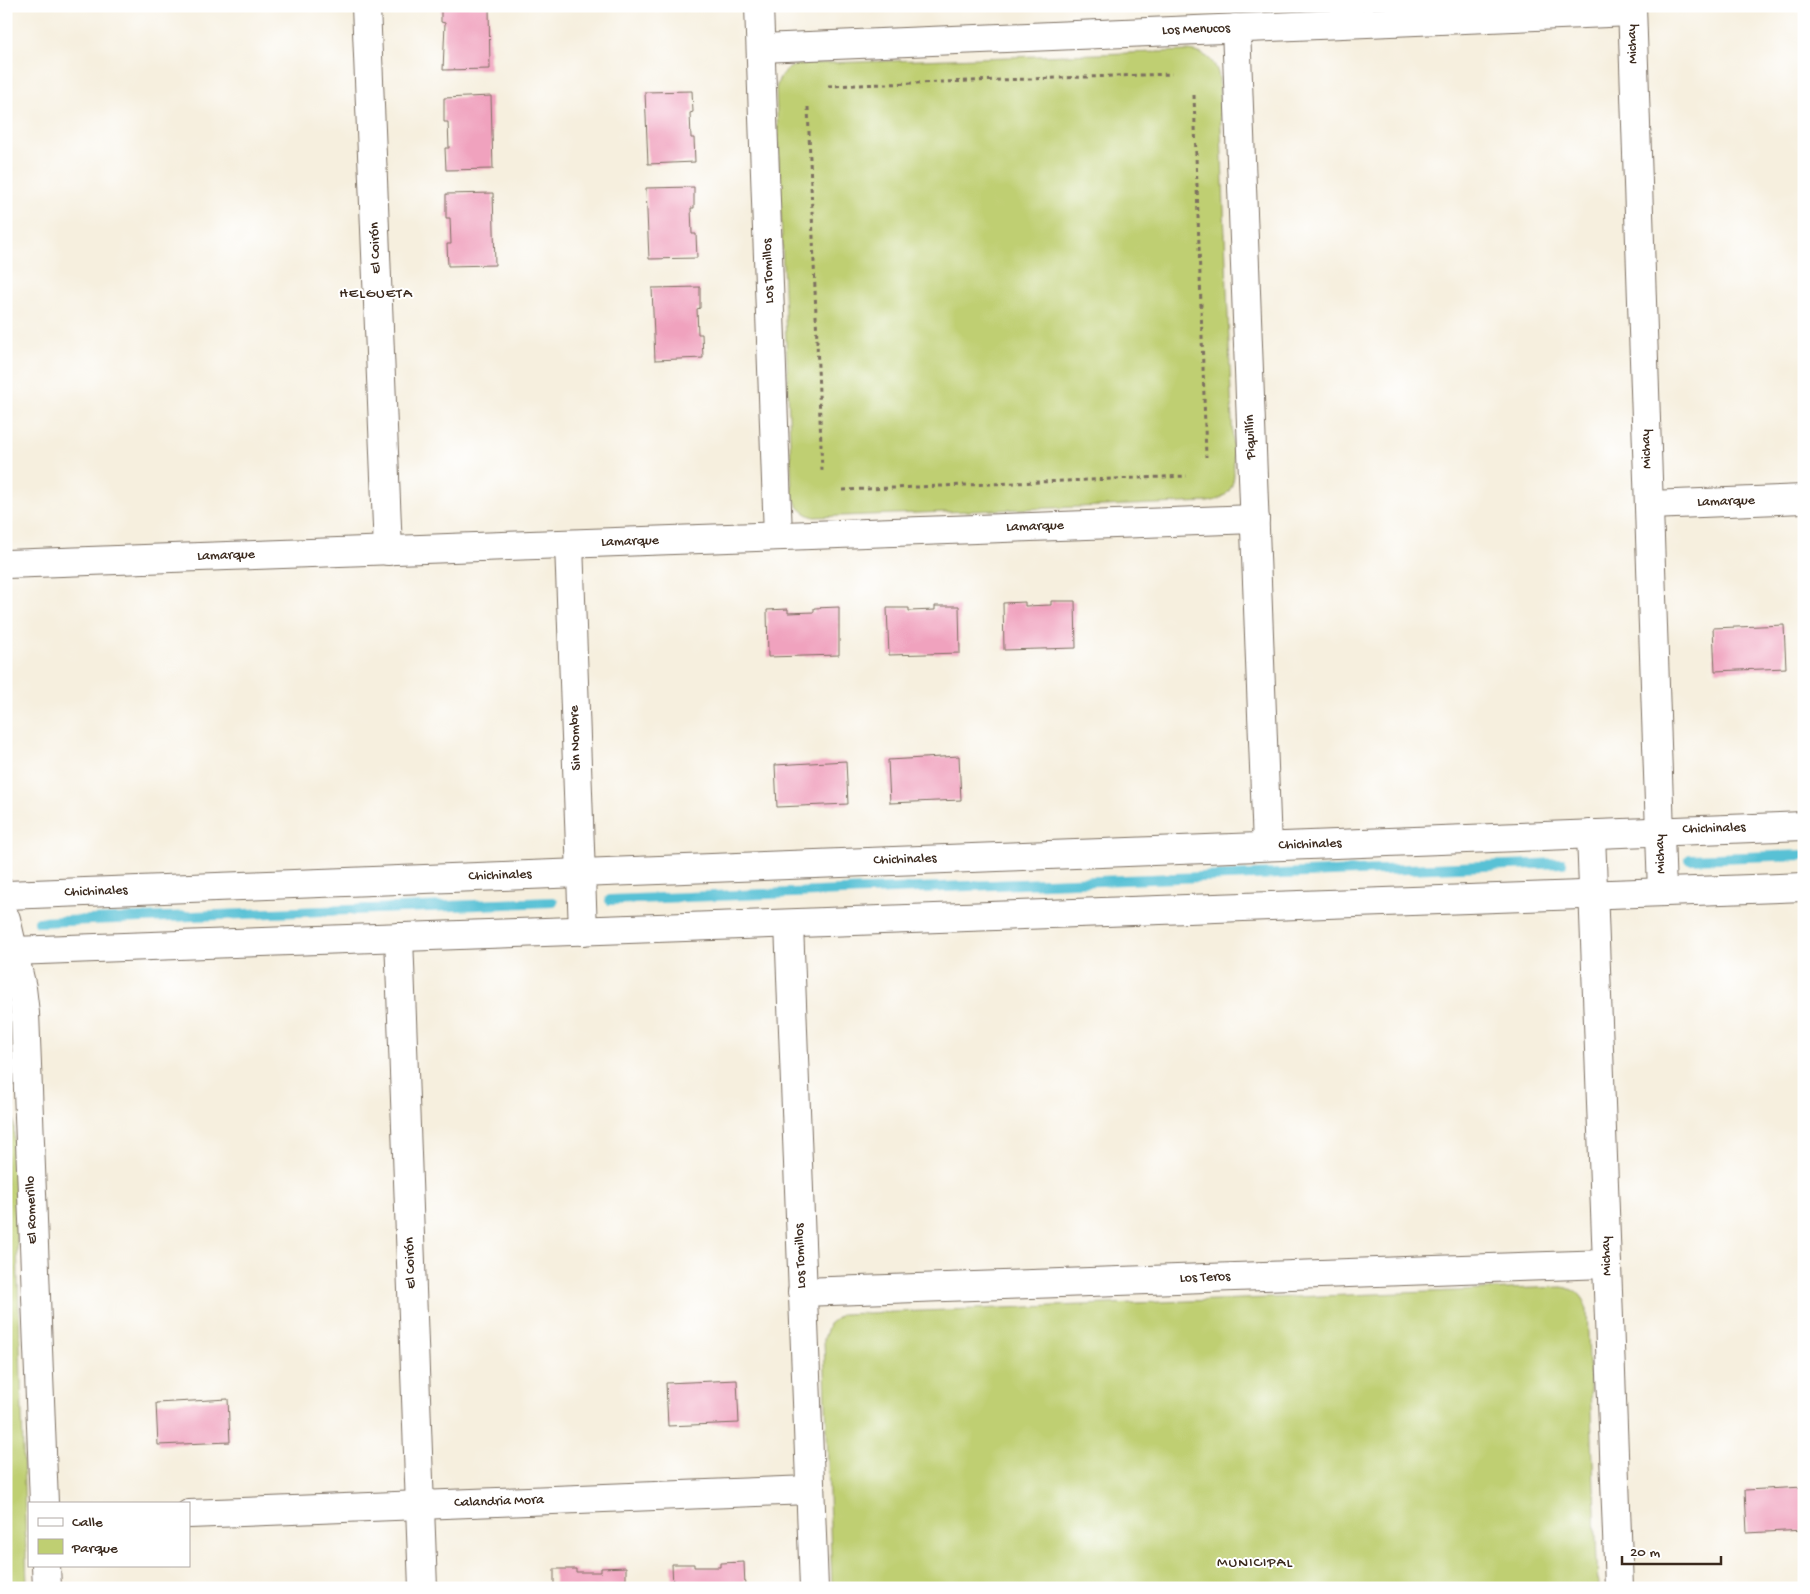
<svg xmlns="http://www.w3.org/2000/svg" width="1810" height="1594" viewBox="0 0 1810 1594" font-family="'Gochi Hand',sans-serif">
	<rect width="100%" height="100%" fill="#fff"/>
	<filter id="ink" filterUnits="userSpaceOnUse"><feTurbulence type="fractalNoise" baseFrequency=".02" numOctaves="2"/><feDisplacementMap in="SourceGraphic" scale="10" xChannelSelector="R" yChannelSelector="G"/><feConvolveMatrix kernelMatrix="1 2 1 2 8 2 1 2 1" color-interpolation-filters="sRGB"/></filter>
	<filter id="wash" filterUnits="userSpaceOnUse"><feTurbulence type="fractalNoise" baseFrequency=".0096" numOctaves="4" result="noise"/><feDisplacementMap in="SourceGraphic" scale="20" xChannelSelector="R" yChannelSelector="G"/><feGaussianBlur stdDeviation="1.12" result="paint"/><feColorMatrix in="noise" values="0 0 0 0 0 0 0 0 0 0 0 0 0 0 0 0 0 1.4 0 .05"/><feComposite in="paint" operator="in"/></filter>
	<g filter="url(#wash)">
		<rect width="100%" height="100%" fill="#f6efde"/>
		<g fill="#bfcf72" stroke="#7d7c48">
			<path d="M1187 51C1204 52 1215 59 1219 77L1234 474C1233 491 1225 499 1208 502L814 517C800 512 795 505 792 491L776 89C779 75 786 67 800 64Z"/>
			<path d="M6 983 11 1029 27 1588H6Z"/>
			<path d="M1562 1287C1576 1289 1583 1296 1587 1310L1598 1588H832L824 1339 829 1324 842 1314Z"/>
		</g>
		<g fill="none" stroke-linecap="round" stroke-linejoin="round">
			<g stroke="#59c1d5" stroke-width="10">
				<path d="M1690 859 1804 855"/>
				<path d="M610 900 1562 863"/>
				<path d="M39 922 553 902"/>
			</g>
		</g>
		<g id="blocks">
			<g fill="#f0a2be">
				<path d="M441 6H489L490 69 443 70 445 23 441 22Z"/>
				<path d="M692 91 693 112 690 113 691 138H694L695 162 648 164 645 92Z"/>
				<path d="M491 96 493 169 446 170 445 148H449L448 122H444V98Z"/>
				<path d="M694 187V208H691L692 234H696L697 258 649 259 646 188Z"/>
				<path d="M493 193 495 265 448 266 447 244H451L450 218H446V194Z"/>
				<path d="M700 287V308L697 309 698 334H702L703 358 655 360 652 288Z"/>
				<path d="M1051 601H1075L1076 648 1004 650 1003 603 1025 602V606L1051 605Z"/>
				<path d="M935 606H959L960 653 889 655 887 608H909V611L935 610Z"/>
				<path d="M839 607V655L768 657 767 610 788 609V613L814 612V608Z"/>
				<path d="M1784 625 1786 668 1715 671 1713 628Z"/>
				<path d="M959 756 961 800 890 803 888 760Z"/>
				<path d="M846 761 848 804 777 807 775 765Z"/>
				<path d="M737 1380 739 1423 668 1426 666 1383Z"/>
				<path d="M228 1399 230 1442 158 1445 156 1403Z"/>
				<path d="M1804 1487V1530L1747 1533 1745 1490Z"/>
				<path d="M744 1562 745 1588H673L672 1564H694V1567H720V1563Z"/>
				<path d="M626 1567V1588H554V1569H576V1572H601V1568Z"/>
			</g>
		</g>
	</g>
	<g filter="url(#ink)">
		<use href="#blocks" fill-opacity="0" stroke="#7c6f61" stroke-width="1"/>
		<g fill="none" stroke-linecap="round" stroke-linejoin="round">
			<g stroke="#7c6f61" stroke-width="30">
				<g id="minor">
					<path d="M366 6 388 551"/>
					<path d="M759 6 778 536"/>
					<path d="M1632 6 1662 892"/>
					<path d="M1236 28 1267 846"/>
					<path d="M761 48 1632 12"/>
					<path d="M1649 505 1804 499"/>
					<path d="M569 544 583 931"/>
					<path d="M6 564 1255 519"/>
					<path d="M1591 834 1619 1588"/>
					<path d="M789 924 814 1588"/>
					<path d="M399 937 423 1588"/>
					<path d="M802 1292 1607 1264"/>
					<path d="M189 1514 810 1490"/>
				</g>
			</g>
			<g stroke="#7c6f61" stroke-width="30">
				<g id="tertiary">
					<path d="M6 895 1804 826"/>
					<path d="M6 919 22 988 25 1013 44 1503"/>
					<path d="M13 951 1804 887"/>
					<path d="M46 1565 47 1588"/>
				</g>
			</g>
			<g stroke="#7c6f61" stroke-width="3" stroke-dasharray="4 4" stroke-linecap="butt">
				<path d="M828 86 1172 74"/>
				<path d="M1194 95 1206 457"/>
				<path d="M808 107 822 471"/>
				<path d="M843 490 1187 476"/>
			</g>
			<use href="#minor" stroke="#fff" stroke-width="28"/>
			<use href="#tertiary" stroke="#fff" stroke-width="28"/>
		</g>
	</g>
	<g text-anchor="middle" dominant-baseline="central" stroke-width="4" stroke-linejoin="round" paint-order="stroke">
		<g font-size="14" fill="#3b2a1e" stroke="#fff">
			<text transform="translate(1196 30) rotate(-2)">Los Menucos</text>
			<text transform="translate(1633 44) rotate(-92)">Michay</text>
			<text transform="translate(376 248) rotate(-92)">El Coirón</text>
			<text transform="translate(769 271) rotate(-92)">Los Tomillos</text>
			<text transform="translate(1251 437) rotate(-92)">Piquillín</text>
			<text transform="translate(1647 449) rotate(-92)">Michay</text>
			<text transform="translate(1726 502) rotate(-2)">Lamarque</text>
			<text transform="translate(1035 527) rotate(-2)">Lamarque</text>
			<text transform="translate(630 542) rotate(-2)">Lamarque</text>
			<text transform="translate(226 556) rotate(-2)">Lamarque</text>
			<text transform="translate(576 738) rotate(-92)">Sin Nombre</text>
			<text transform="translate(1714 829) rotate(-2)">Chichinales</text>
			<text transform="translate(1310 845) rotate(-2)">Chichinales</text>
			<text transform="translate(1661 854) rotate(-92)">Michay</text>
			<text transform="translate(905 860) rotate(-2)">Chichinales</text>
			<text transform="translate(500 876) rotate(-2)">Chichinales</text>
			<text transform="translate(96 892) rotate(-2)">Chichinales</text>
			<text transform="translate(32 1210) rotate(-92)">El Romerillo</text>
			<text transform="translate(801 1256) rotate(-92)">Los Tomillos</text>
			<text transform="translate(1607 1256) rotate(-92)">Michay</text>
			<text transform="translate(411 1263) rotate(-92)">El Coirón</text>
			<text transform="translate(1205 1278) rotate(-2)">Los Teros</text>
			<text transform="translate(499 1502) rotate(-2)">Calandria Mora</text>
		</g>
		<g font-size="15" letter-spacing="1" fill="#3b2a1e" stroke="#fff">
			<text x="376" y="294">HELGUETA</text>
			<text x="1255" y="1563">MUNICIPAL</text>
		</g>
	</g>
	<rect width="1810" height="1594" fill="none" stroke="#fff" stroke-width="25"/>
	<rect x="28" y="1502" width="162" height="65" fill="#ffffff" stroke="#b1aaa5"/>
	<rect x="38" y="1518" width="25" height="8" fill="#ffffff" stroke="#b1aaa5"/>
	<text x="72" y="1526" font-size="15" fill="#3b2a1e">Calle</text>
	<rect x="38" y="1539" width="25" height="15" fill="#bfcf72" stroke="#b1aaa5"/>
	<text x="72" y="1552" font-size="15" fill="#3b2a1e">Parque</text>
	<path d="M1622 1556v8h99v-8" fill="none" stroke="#3b2a1e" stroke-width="2.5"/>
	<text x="1630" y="1556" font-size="15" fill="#3b2a1e" stroke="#ffffff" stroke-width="4" paint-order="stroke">20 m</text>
</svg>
